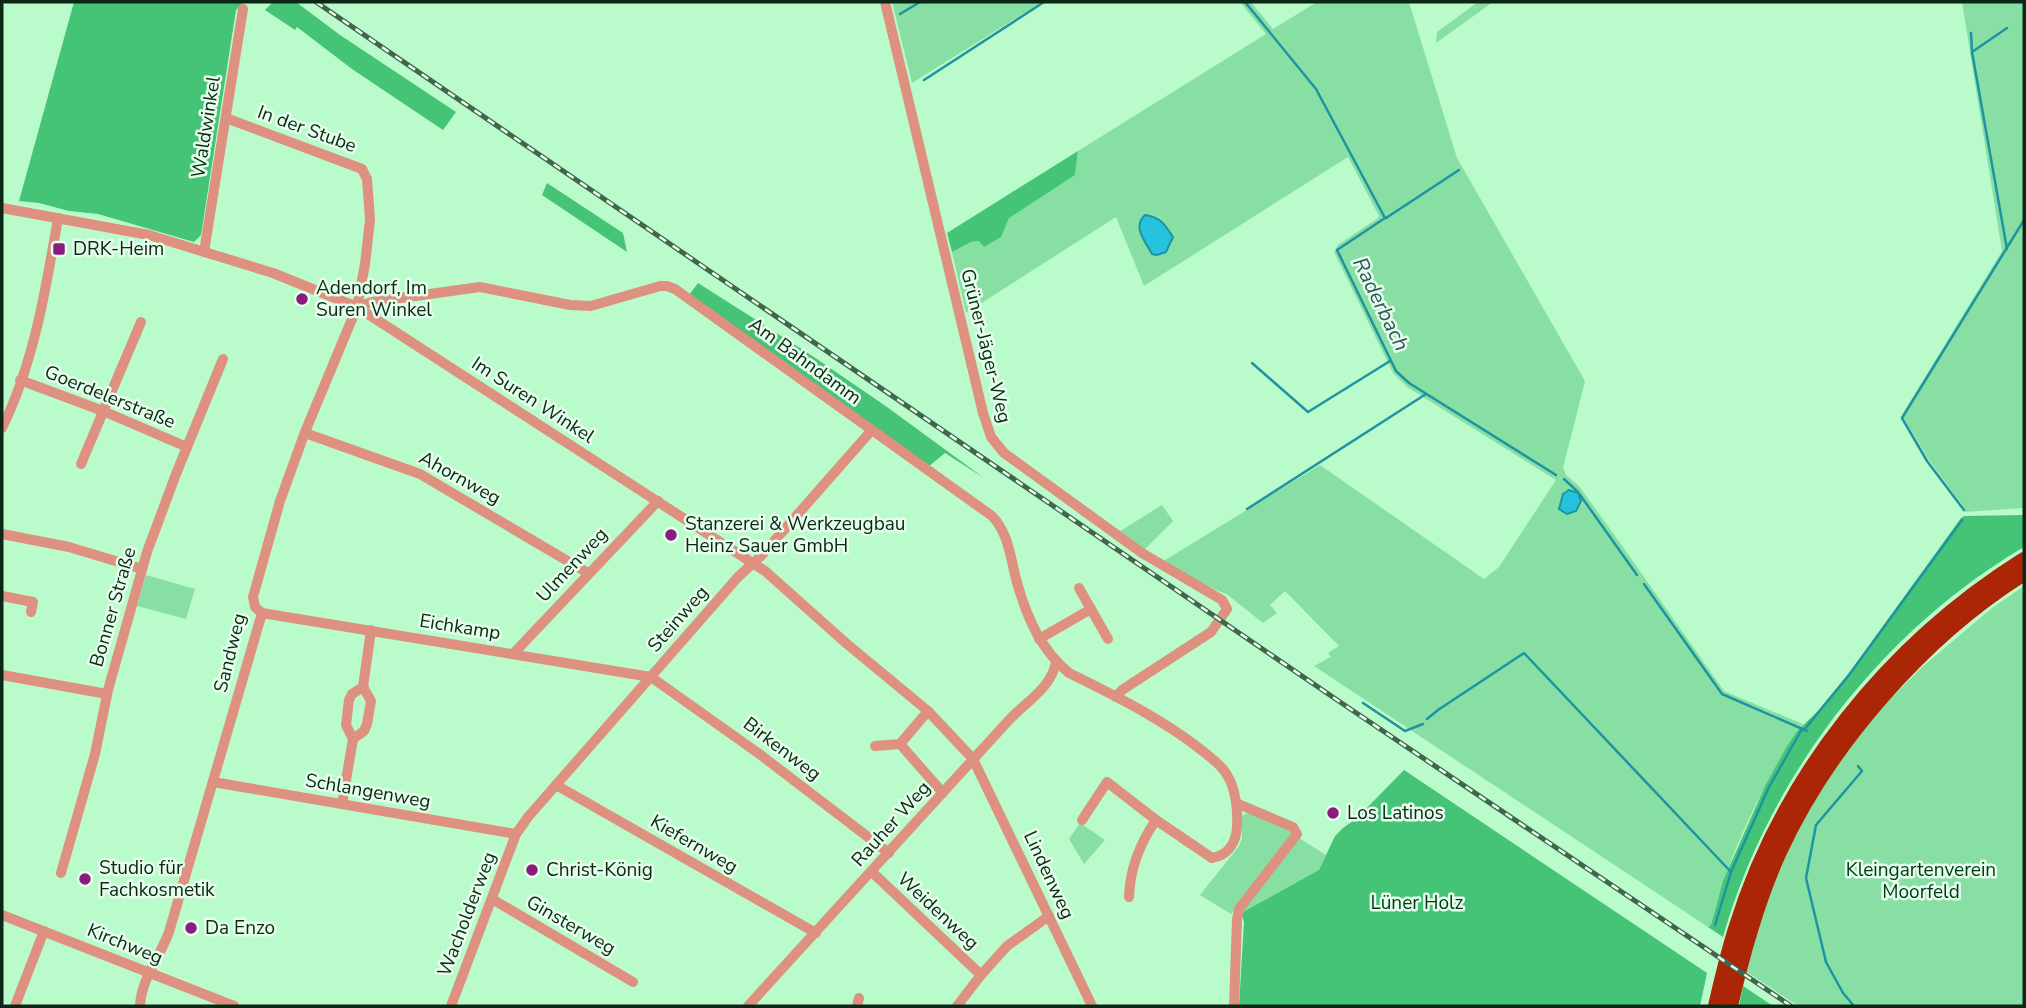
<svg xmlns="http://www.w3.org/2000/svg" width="2026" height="1008" viewBox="0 0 2026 1008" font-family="'Nunito Sans',sans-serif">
	<rect width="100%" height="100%" fill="#bafbcc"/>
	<g fill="#88dfa3">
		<path d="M892 2H1042L912 83Z"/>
		<path d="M1240 2H1251L1273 29 1317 2H1409L1457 158 1585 381 1563 468 1566 475 1579 486 1623 547 1724 691 1803 724 1797 731C1760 791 1727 857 1711 926L1708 927 1314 666 1331 657 1328 653 1339 646 1285 591 1270 605 1277 613 1263 623 1228 595 1189 578 1162 562 1320 465 1484 579 1499 567 1556 480 1407 387 1393 373 1334 252 1338 245 1378 218 1379 216 1348 157 1144 286 1116 217 966 313 952 252 971 242 979 241 1008 218 1075 175 1078 151 1266 34Z"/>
		<path d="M1478 2H1493L1436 43 1437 32Z"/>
		<path d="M1962 2H2024V508L1965 512 1963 506 1929 460 1902 415 2002 251Z"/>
		<path d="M1162 505 1173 521 1143 551 1117 533Z"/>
		<path d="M146 575 195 589 186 619 137 606Z"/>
		<path d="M2024 586V1006H1798L1744 970 1763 903 1806 808 1868 721 1921 668 1992 608Z"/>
		<path d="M1248 813 1292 831 1293 835 1231 914 1200 895 1239 846 1242 838V816Z"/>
		<path d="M1080 823 1105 840 1084 864 1069 839Z"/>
		<path d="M1299 838 1326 855 1319 870 1241 913Z"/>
	</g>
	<g fill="#45c376">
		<path d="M74 2H244L236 10 201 235 194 242 98 214 69 211 39 203 19 201Z"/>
		<path d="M273 2H296L340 35 456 112 443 130 352 69 297 27 295 30 265 10Z"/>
		<path d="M1078 151 1075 175 1009 218 1001 237 984 247 979 241 971 242 952 252 947 233Z"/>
		<path d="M547 183 623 233 627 252 542 195Z"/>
		<path d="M698 283 814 357 887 407 984 478 945 453 928 467 689 295Z"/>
		<path d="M2024 515V547C1881 631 1768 778 1723 937L1708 927 1711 925 1723 881 1765 786 1786 748 1797 731 1817 712 1849 673 1961 518 1964 516Z"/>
		<path d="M1404 770 1707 973 1700 1006H1239L1244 922 1241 913 1319 870 1335 836 1343 828 1357 818Z"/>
		<path d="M1743 986 1773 1006H1739Z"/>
	</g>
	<g fill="#25c3de" stroke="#1e94a2" stroke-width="2">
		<path d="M1145 215C1162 218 1164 224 1173 237L1166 252 1157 255 1152 254C1145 241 1132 227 1145 215Z"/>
		<path d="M1569 490 1578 493 1581 501 1576 511 1567 514 1559 509 1563 494Z"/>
	</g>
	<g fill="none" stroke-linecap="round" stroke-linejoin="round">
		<g stroke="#1e94a2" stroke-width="2.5">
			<path d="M1245 2 1316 89 1385 218 1337 250 1396 371 1409 383 1556 475"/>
			<path d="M900 14 920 2"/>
			<path d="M1971 33 1972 51"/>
			<path d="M924 80 1044 2"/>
			<path d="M1386 218 1459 170"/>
			<path d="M2007 249 1972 52 2007 28"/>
			<path d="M1252 363 1308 412 1390 361"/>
			<path d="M1564 479 1578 492 1637 575"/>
			<path d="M1247 509 1426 394"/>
			<path d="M1964 510 1927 461 1902 418 2024 220"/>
			<path d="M1644 584 1722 694 1807 731"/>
			<path d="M1363 703 1405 731 1423 724"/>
			<path d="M1427 719 1438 710 1524 653 1731 872 1769 787 1802 729"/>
			<path d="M1804 730 1849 675 1962 520"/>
			<path d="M1715 925 1731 872"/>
			<path d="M1854 1006 1843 993 1826 962 1806 878 1816 825 1862 771 1858 766"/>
		</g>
		<g stroke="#de9180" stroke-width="10">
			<path d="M885 2 983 413 991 437 1004 453 1142 553 1222 600 1227 609 1211 632 1122 690 1116 697"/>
			<path d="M2 208 149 235 273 273 357 307 765 571 847 644 928 711 973 759 1092 1006"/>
			<path d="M204 252 243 9"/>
			<path d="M357 307 372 302 480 287 570 305 591 306 660 286H667L675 289 992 516C1010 534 1011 564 1018 586 1028 620 1042 651 1069 673 1116 696 1164 720 1204 752 1212 759 1222 765 1227 775 1236 789 1238 811 1237 827 1236 843 1228 855 1212 858L1156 820 1107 782 1082 820"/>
			<path d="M20 380 103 411 187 447"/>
			<path d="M2 428C34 363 46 288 58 218"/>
			<path d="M305 433 420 474 588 573"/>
			<path d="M81 464 141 322"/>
			<path d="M2 534 69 547 142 569"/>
			<path d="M1079 588 1108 639"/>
			<path d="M2 596 33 602 31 612"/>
			<path d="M262 613 651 677 758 753 889 853"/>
			<path d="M1039 639 1091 609"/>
			<path d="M513 654 658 501"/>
			<path d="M2 675 107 694"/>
			<path d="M353 739 346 725 349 700 352 694 363 687"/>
			<path d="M900 744 943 793"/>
			<path d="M875 746 900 744 928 711"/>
			<path d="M213 782 516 834"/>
			<path d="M556 785 816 933"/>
			<path d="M342 804 353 739 364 731 367 724 371 701 363 687 371 630"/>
			<path d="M872 872 981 975"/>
			<path d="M61 873 95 754 108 690 147 552 176 474 223 359"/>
			<path d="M1129 897C1130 868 1140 843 1156 820"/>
			<path d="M492 899 633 982"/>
			<path d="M2 915 234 1006"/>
			<path d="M15 1006 44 931"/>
			<path d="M140 1006C141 979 160 957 169 932L262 613 255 607 253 597 280 501 305 432 357 307 365 264 370 220 367 179 362 169 226 118"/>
			<path d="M451 1006 516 834 528 817 738 577 761 556 871 431"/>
			<path d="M748 1006 1009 720C1025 703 1052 687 1056 662"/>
			<path d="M857 1006 859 998"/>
			<path d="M957 1006 981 975 1007 946 1049 916"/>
			<path d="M1234 1006 1237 919 1239 909 1297 834 1293 827 1236 803"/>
		</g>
		<g stroke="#ab2507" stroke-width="16">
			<path d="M1716 1006C1722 980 1728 954 1736 929 1783 776 1890 644 2024 560"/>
			<path d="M1730 1006C1742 954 1756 903 1778 854 1827 746 1923 636 2024 573"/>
		</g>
		<g stroke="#40664c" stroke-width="5">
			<path id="rail" d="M316 2 1343 704 1791 1006"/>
		</g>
		<use href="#rail" stroke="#e4feeb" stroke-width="2.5" stroke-dasharray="8" stroke-linecap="butt"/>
	</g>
	<g fill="#8b1c7f" stroke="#e4feeb" stroke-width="2.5">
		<rect x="52" y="242" width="14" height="14" rx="3.5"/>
		<circle cx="302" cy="299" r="7"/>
		<circle cx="671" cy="535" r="7"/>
		<circle cx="1333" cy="813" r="7"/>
		<circle cx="532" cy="870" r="7"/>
		<circle cx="85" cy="879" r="7"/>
		<circle cx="191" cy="928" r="7"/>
	</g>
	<g text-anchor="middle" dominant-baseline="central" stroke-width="5" stroke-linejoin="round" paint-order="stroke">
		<g font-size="19" fill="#0d2716" stroke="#e4feeb">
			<text transform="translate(206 127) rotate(-81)">Waldwinkel</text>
			<text transform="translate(307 129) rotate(20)">In der Stube</text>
			<text transform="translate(986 346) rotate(76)">Grüner-Jäger-Weg</text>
			<text transform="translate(805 361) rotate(36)">Am Bahndamm</text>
			<text transform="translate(110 397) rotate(22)">Goerdelerstraße</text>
			<text transform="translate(533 400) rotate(33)">Im Suren Winkel</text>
			<text transform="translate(460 478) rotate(29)">Ahornweg</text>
			<text transform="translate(572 565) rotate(-47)">Ulmenweg</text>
			<text transform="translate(113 607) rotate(-74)">Bonner Straße</text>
			<text transform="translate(678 619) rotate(-49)">Steinweg</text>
			<text transform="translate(460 627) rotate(9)">Eichkamp</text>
			<text transform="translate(230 653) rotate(-76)">Sandweg</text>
			<text transform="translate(782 749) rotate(37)">Birkenweg</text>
			<text transform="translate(368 791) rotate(10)">Schlangenweg</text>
			<text transform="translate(891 824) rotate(-48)">Rauher Weg</text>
			<text transform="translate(694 844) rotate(30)">Kiefernweg</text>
			<text transform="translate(1049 875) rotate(65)">Lindenweg</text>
			<text transform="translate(938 911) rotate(43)">Weidenweg</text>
			<text transform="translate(467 914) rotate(-69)">Wacholderweg</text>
			<text transform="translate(571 925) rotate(30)">Ginsterweg</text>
			<text transform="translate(125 944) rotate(22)">Kirchweg</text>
		</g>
		<g font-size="19" fill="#0d2716" stroke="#e4feeb" text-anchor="start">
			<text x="73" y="249">DRK-Heim</text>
			<text x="316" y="288">Adendorf, Im<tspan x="316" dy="22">Suren Winkel</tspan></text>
			<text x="685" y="524">Stanzerei &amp; Werkzeugbau<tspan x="685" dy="22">Heinz Sauer GmbH</tspan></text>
			<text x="1347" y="813">Los Latinos</text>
			<text x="99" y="868">Studio für<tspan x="99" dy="22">Fachkosmetik</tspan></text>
			<text x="546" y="870">Christ-König</text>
			<text x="205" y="928">Da Enzo</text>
		</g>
		<g font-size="19" fill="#013719" stroke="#e4feeb">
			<text x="1921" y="870">Kleingartenverein<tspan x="1921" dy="22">Moorfeld</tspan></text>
			<text x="1417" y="903">Lüner Holz</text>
		</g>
		<g font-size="21" font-style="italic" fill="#335258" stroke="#e4feeb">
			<text transform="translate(1381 304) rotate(64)">Raderbach</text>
		</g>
	</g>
	<rect width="2026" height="1008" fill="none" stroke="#0d2716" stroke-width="7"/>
</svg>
